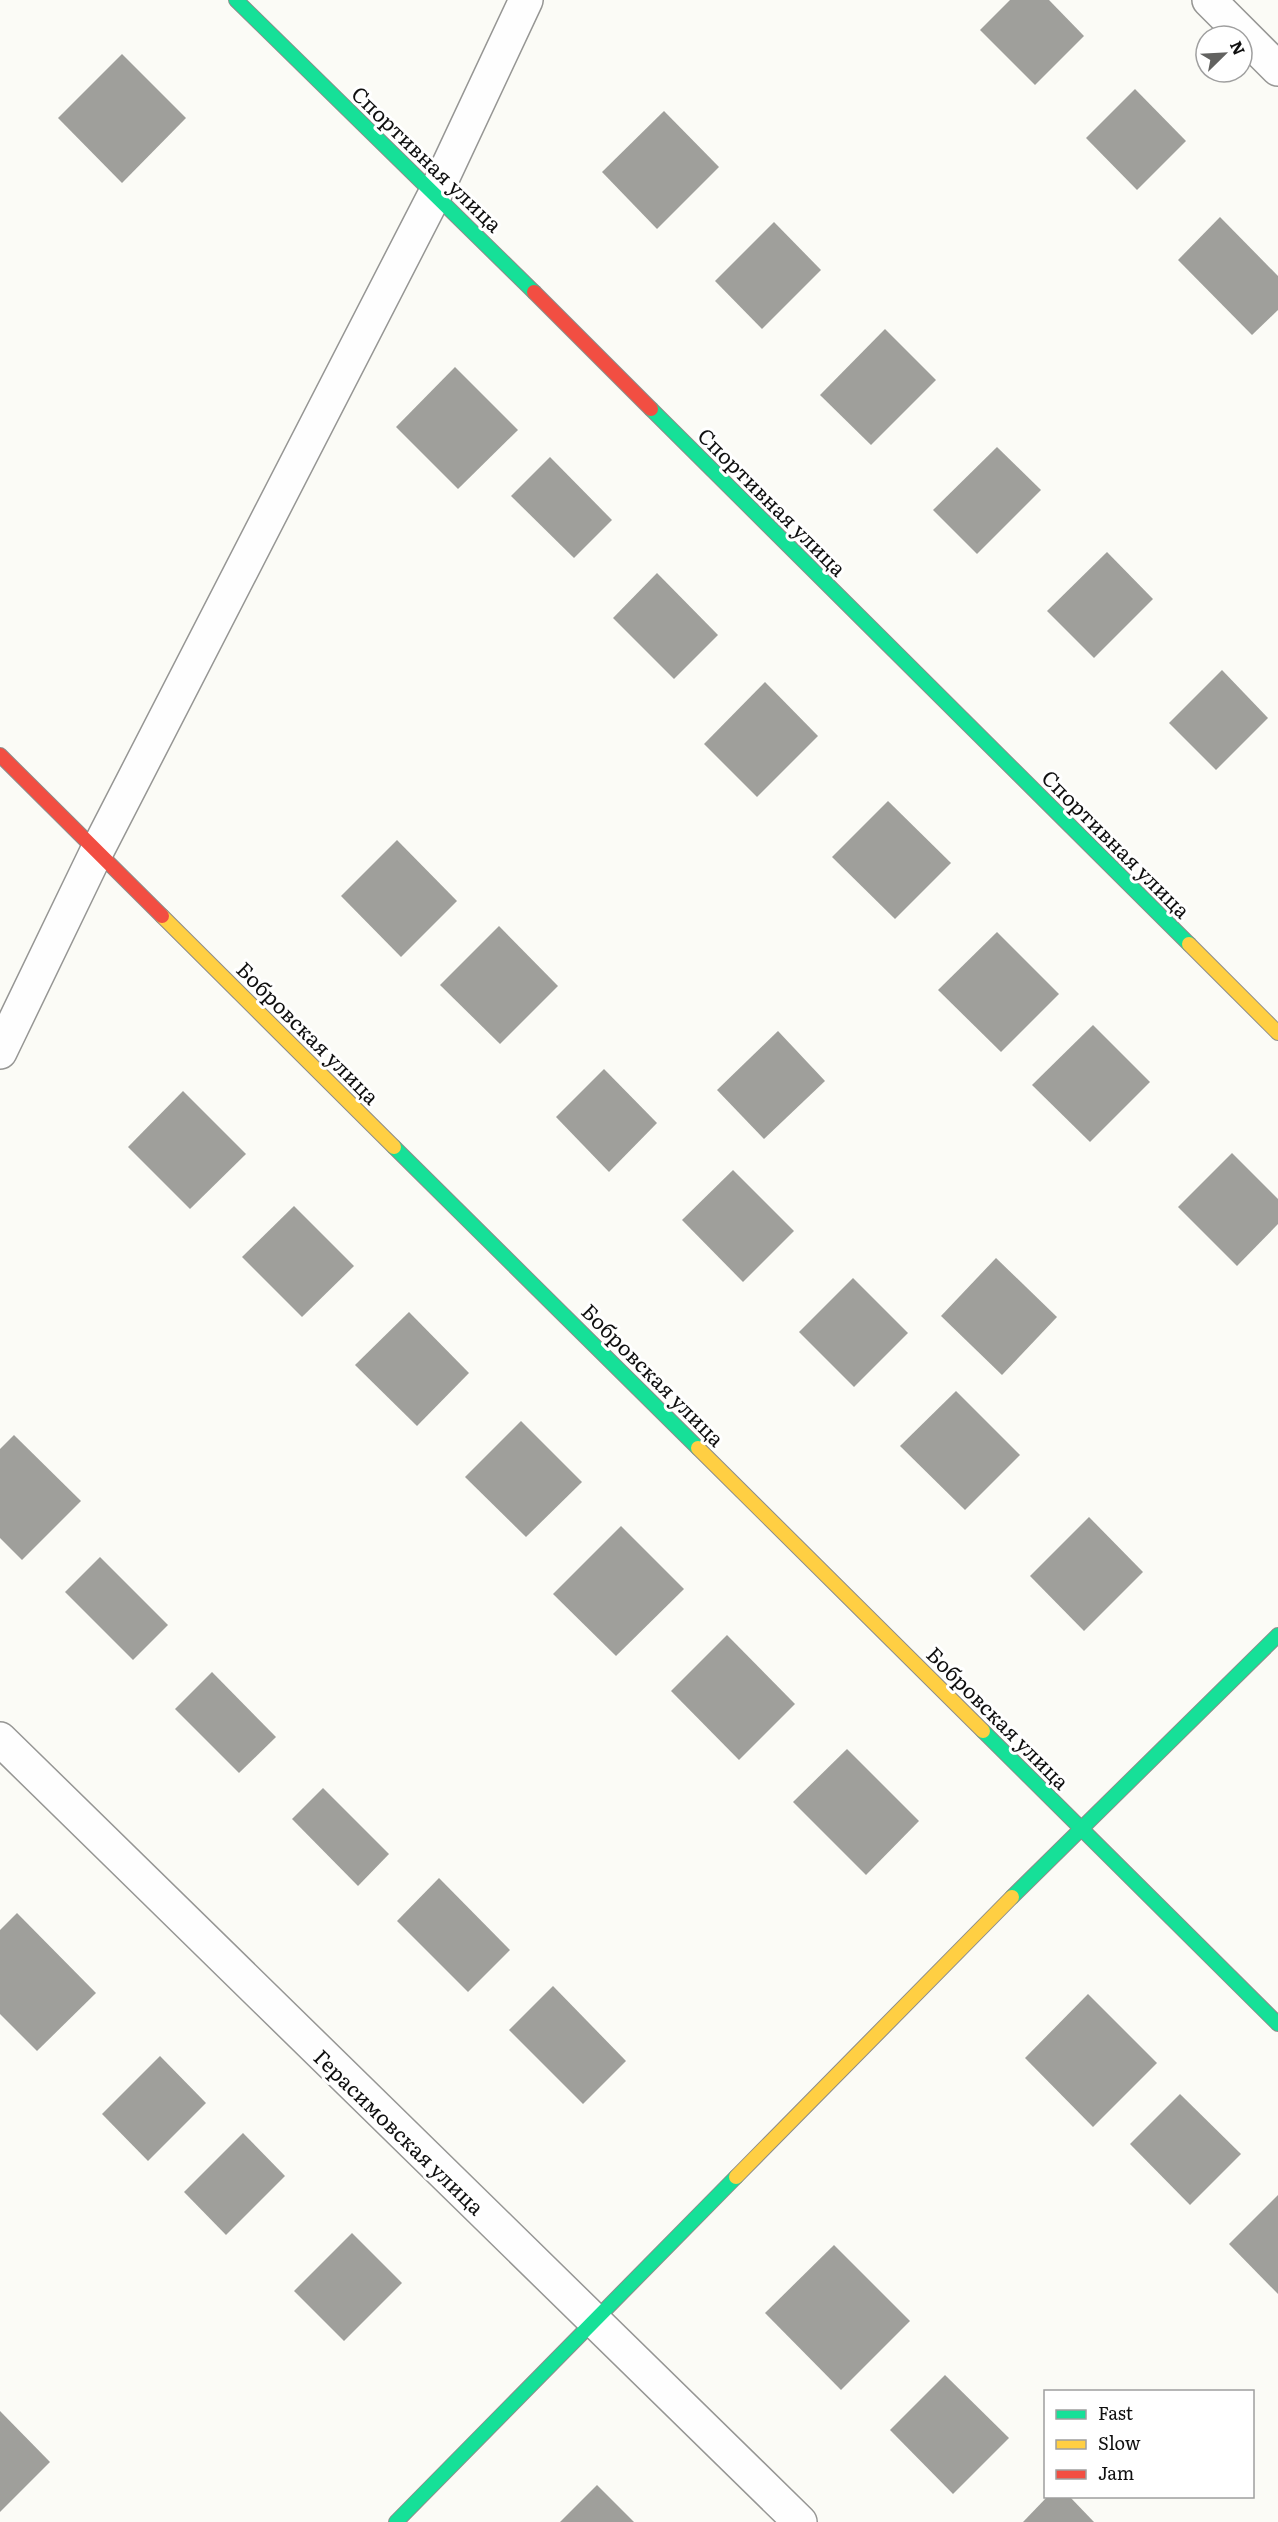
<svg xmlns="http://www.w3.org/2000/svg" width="1278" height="2522" viewBox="0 0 1278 2522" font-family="Literata,serif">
	<rect width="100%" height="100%" fill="#fbfbf6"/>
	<g fill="#9f9f9b">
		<path d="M1010 0H1049L1084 36 1035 85 980 30Z"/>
		<path d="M122 54 186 118 122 183 58 118Z"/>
		<path d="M1135 89 1186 141 1137 190 1086 138Z"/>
		<path d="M664 111 719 167 657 229 602 172Z"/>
		<path d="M1220 217 1278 276V310L1252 335 1178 260Z"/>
		<path d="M774 222 821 270 762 329 715 281Z"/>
		<path d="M885 329 936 380 871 445 820 395Z"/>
		<path d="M455 367 518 430 458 489 396 427Z"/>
		<path d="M997 447 1041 490 977 554 933 510Z"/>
		<path d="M550 457 612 520 574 558 511 496Z"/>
		<path d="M1107 552 1153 599 1094 658 1047 611Z"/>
		<path d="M657 573 718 635 674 679 613 618Z"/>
		<path d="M1222 670 1268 718 1216 770 1169 723Z"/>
		<path d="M765 682 818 736 757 797 704 744Z"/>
		<path d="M888 801 951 863 895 919 832 857Z"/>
		<path d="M397 840 457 901 401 957 341 896Z"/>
		<path d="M499 926 558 986 500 1044 440 985Z"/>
		<path d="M997 932 1059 994 1001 1052 938 990Z"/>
		<path d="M1093 1025 1150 1082 1090 1142 1032 1085Z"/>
		<path d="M778 1031 825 1081 764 1139 717 1090Z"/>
		<path d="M604 1069 657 1123 609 1172 556 1117Z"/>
		<path d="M183 1091 246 1154 190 1209 128 1147Z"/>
		<path d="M1232 1153 1278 1199V1224L1237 1266 1178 1207Z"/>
		<path d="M733 1170 794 1231 743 1282 682 1220Z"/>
		<path d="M294 1206 354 1266 302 1317 242 1257Z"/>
		<path d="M996 1258 1057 1317 1002 1375 941 1316Z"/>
		<path d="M853 1278 908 1333 854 1387 799 1332Z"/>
		<path d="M409 1312 469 1373 417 1426 355 1365Z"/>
		<path d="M956 1391 1020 1455 965 1510 900 1446Z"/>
		<path d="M521 1421 582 1482 526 1537 465 1477Z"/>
		<path d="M14 1435 81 1501 22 1560 0 1538V1449Z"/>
		<path d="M1089 1517 1143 1572 1084 1631 1030 1576Z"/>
		<path d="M621 1526 684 1589 616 1656 553 1594Z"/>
		<path d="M100 1557 168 1625 133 1660 65 1592Z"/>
		<path d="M727 1635 795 1704 739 1760 671 1691Z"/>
		<path d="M212 1672 276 1737 239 1773 175 1709Z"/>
		<path d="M847 1749 919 1821 866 1875 793 1802Z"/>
		<path d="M323 1788 389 1854 358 1886 292 1819Z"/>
		<path d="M439 1878 510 1950 468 1992 397 1921Z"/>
		<path d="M17 1913 96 1993 37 2051 0 2014V1930Z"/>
		<path d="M553 1986 626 2061 583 2104 509 2030Z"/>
		<path d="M1088 1994 1157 2063 1093 2127 1025 2058Z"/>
		<path d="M160 2056 206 2103 148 2161 102 2114Z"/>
		<path d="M1180 2094 1241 2154 1190 2205 1130 2144Z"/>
		<path d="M243 2133 285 2176 226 2235 184 2192Z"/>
		<path d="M1278 2195V2294L1229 2244Z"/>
		<path d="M352 2233 402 2283 344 2341 294 2291Z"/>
		<path d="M834 2245 910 2321 841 2390 765 2313Z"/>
		<path d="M945 2375 1009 2438 953 2494 890 2430Z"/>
		<path d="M0 2411 50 2462 0 2512Z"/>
		<path d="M597 2485 634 2522H560Z"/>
		<path d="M1048 2496H1069L1094 2522H1023Z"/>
	</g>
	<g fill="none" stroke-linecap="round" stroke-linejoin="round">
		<g stroke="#969694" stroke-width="36">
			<g id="street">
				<path d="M1209 0 1278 69"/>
				<path d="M0 1052 97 851 435 194 526 0"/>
				<path d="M0 1739 800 2522"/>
			</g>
		</g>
		<g stroke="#8c8c8a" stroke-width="16">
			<g id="fast">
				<path d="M236 0 534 292"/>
				<path d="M651 409 1189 944"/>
				<path d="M394 1147 698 1448"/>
				<path d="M983 1731 1278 2024"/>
				<path d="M1012 1897 1278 1635"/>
				<path d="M396 2522 736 2177"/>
			</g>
		</g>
		<g stroke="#8c8c8a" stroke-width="16">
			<g id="slow">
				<path d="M162 916 394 1147"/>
				<path d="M1189 944 1278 1033"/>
				<path d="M698 1448 983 1731"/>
				<path d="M736 2177 1012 1897"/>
			</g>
		</g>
		<g stroke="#8c8c8a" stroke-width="16">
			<g id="jam">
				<path d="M534 292 651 409"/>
				<path d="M0 755 162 916"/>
			</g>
		</g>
		<use href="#street" stroke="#fefefe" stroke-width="33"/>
		<use href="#fast" stroke="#16e098" stroke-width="14"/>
		<use href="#slow" stroke="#ffcf43" stroke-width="14"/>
		<use href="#jam" stroke="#f24e42" stroke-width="14"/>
	</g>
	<g text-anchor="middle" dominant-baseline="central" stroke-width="6" stroke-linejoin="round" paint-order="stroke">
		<g font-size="21" fill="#101010" stroke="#fff">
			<text transform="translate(428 158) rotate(44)">Спортивная улица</text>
			<text transform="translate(773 501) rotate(45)">Спортивная улица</text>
			<text transform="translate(1117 843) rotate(45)">Спортивная улица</text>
			<text transform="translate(309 1032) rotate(45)">Бобровская улица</text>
			<text transform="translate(654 1374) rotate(45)">Бобровская улица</text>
			<text transform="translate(999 1717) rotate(45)">Бобровская улица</text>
			<text transform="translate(400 2131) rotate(44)">Герасимовская улица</text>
		</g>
	</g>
	<rect x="1044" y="2390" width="210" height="108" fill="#ffffff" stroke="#9f9f9f" stroke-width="1.5"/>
	<rect x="1056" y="2410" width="30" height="9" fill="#16e098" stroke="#9f9f9f" stroke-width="1.5"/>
	<text x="1098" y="2420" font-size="18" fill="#101010">Fast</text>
	<rect x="1056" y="2440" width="30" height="9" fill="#ffcf43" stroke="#9f9f9f" stroke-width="1.5"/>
	<text x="1098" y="2450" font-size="18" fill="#101010">Slow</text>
	<rect x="1056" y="2470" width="30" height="9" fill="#f24e42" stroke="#9f9f9f" stroke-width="1.5"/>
	<text x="1098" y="2480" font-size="18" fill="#101010">Jam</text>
	<g transform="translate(1224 54) rotate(66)"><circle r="28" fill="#ffffff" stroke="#9f9f9f" stroke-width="1.5"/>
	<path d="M0-4.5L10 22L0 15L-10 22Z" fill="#626260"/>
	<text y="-9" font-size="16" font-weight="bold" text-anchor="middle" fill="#101010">N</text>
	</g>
</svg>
